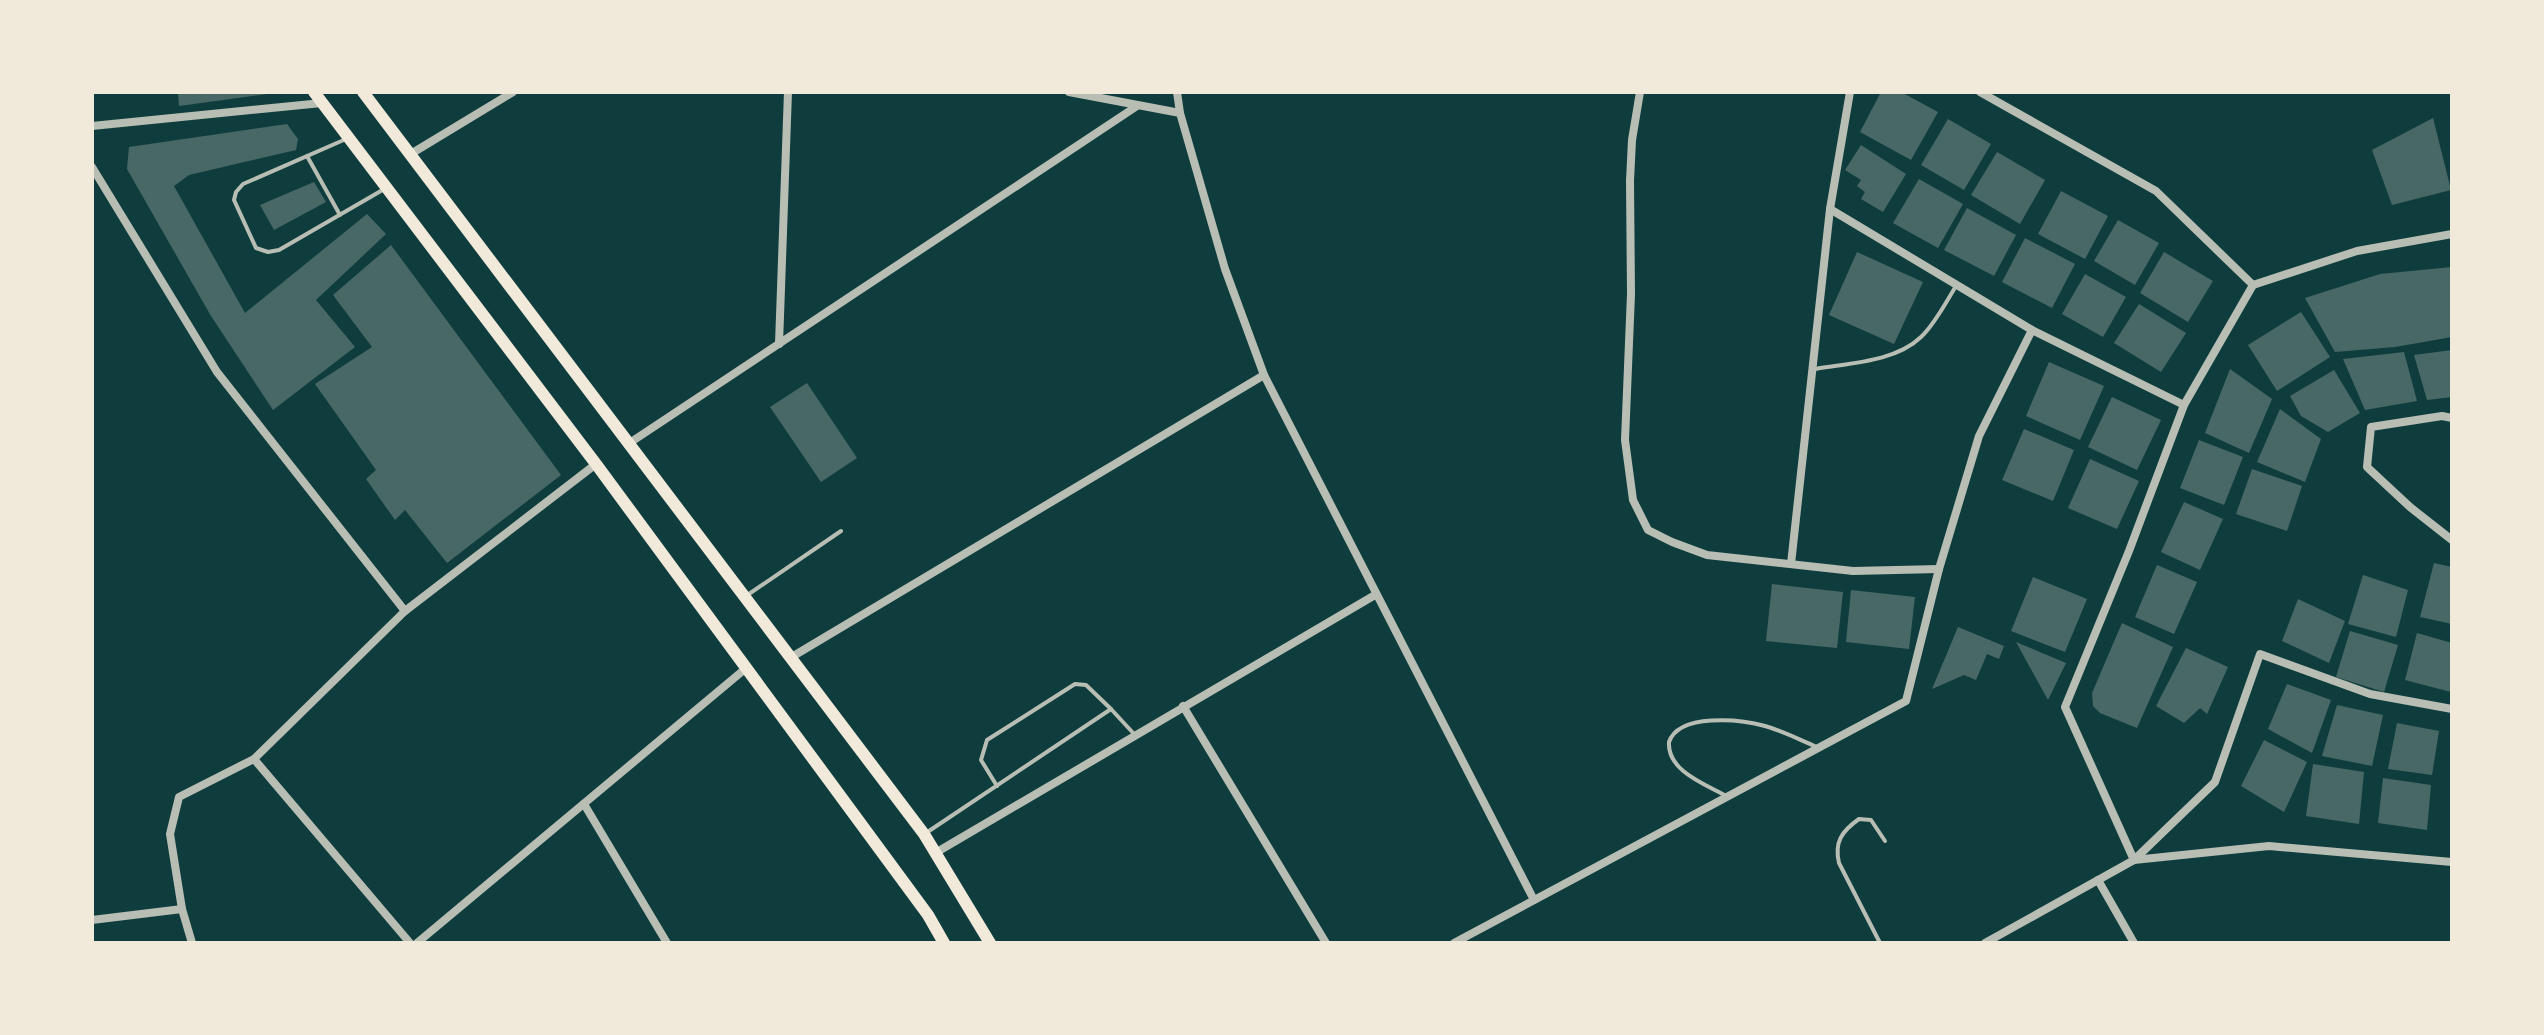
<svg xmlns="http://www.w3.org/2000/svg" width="2544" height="1035" viewBox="0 0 2544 1035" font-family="'IBM Plex Sans',sans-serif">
	<rect width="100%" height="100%" fill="#0f3d3e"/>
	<g fill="#486865">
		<path d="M178 92H267V94L179 106Z"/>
		<path d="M1881 92H1901L1938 112 1911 160 1860 132Z"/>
		<path d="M2433 118 2451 190 2392 205 2372 150Z"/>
		<path d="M1948 119 1991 144 1964 190 1921 165Z"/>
		<path d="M287 124 298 139 296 150 189 175 174 186 245 313 367 214 386 234 316 300 355 347 273 410 211 316 127 169 129 147Z"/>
		<path d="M1861 145 1906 174 1883 212 1861 199 1865 192 1857 186 1861 180 1845 170Z"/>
		<path d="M1997 152 2045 180 2020 224 1971 195Z"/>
		<path d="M1919 179 1963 204 1938 248 1893 223Z"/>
		<path d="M314 182 326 202 274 230 260 205Z"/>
		<path d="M2061 191 2108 216 2085 259 2038 234Z"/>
		<path d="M1967 208 2016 235 1994 276 1944 250Z"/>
		<path d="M2118 220 2159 243 2135 285 2094 261Z"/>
		<path d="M2025 238 2075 264 2052 308 2002 282Z"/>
		<path d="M391 245 561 475 447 563 405 510 395 520 366 479 376 470 315 384 372 347 333 295Z"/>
		<path d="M1857 252 1923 282 1894 344 1829 315Z"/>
		<path d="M2164 252 2213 281 2188 322 2140 293Z"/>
		<path d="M2452 267V337L2395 347 2335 352 2305 298 2380 274Z"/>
		<path d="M2085 274 2126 297 2103 337 2062 314Z"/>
		<path d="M2139 304 2186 333 2161 372 2114 343Z"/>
		<path d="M2301 312 2330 357 2277 391 2248 345Z"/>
		<path d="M2452 350V397L2427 400 2414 355Z"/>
		<path d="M2404 352 2417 401 2365 410 2343 359Z"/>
		<path d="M2049 362 2104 386 2080 440 2026 416Z"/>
		<path d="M2230 369 2272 399 2249 453 2205 433Z"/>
		<path d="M2334 370 2360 413 2328 432 2301 416 2290 396Z"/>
		<path d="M807 383 857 458 821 482 770 407Z"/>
		<path d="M2112 397 2161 420 2137 470 2088 447Z"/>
		<path d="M2280 409 2321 439 2305 482 2257 462Z"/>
		<path d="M2024 429 2074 450 2053 501 2002 480Z"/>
		<path d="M2199 440 2243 457 2224 505 2180 488Z"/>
		<path d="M2090 459 2139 481 2117 529 2068 508Z"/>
		<path d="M2252 469 2302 486 2287 531 2236 514Z"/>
		<path d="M2184 502 2223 519 2200 570 2161 552Z"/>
		<path d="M2434 563 2452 567V624L2420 617Z"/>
		<path d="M2157 565 2197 582 2174 634 2135 617Z"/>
		<path d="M2363 575 2408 590 2396 637 2348 624Z"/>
		<path d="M2033 577 2087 599 2065 652 2011 631Z"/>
		<path d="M1772 584 1843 592 1837 648 1766 641Z"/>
		<path d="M1851 590 1915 597 1909 649 1846 642Z"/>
		<path d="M2298 599 2345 621 2329 663 2282 641Z"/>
		<path d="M2122 623 2173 647 2137 728 2100 713 2093 706 2092 693Z"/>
		<path d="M1958 627 2004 646 1999 659 1987 654 1976 680 1964 675 1932 689Z"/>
		<path d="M2350 631 2398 645 2384 692 2336 677Z"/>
		<path d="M2417 633 2452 643 2451 692 2405 680Z"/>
		<path d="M2016 642 2066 663 2048 700Z"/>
		<path d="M2186 648 2228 667 2207 714 2200 708 2184 723 2156 706Z"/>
		<path d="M2287 684 2331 700 2312 753 2268 729Z"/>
		<path d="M2337 705 2383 715 2372 766 2322 756Z"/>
		<path d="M2397 723 2439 731 2432 775 2388 769Z"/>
		<path d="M2264 740 2307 762 2284 812 2241 786Z"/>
		<path d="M2313 764 2364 772 2359 824 2306 816Z"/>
		<path d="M2383 778 2431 785 2427 830 2378 823Z"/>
	</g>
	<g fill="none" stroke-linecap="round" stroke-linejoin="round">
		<g stroke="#b8beb3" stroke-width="4">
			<path d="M346 139 243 184 236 192 234 200 256 248 268 252 279 250 386 188"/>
			<path d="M307 156 340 215"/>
			<path d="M1815 369C1849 363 1895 362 1921 337 1935 324 1946 302 1956 286"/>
			<path d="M746 596 841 531"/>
			<path d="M997 786 981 760 987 740 1075 684 1086 685 1111 709"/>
			<path d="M1726 796C1705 784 1667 771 1669 742 1679 713 1740 719 1765 726 1783 731 1800 740 1817 747"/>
			<path d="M926 833 1111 709 1135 735"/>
			<path d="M1880 943 1839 863C1834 842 1842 831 1859 819L1871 820 1885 841"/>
		</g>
		<g stroke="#b8beb3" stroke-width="8">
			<path d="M1069 92 1180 113 1225 269 1264 375 1534 900"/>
			<path d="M1177 92 1180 113"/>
			<path d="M1640 92 1632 140 1630 181 1631 294 1625 440 1633 500 1648 530 1672 542 1707 555 1853 571 1939 569"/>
			<path d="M1850 92 1830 209 2032 330 2184 405"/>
			<path d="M1980 92 2156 191 2253 285 2357 251 2452 234"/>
			<path d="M92 126 322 103"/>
			<path d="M409 155 513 92"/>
			<path d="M92 167 217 372 405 611"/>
			<path d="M2253 285 2184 405 2129 551 2065 707 2134 860 2215 782 2260 654 2370 694 2452 709"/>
			<path d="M779 344 788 92"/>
			<path d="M2452 418 2442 416 2371 427 2367 467 2410 507 2452 540"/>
			<path d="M628 444 1137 106"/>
			<path d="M1791 564 1830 209"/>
			<path d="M790 658 1264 375"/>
			<path d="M1183 706 1326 943"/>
			<path d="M254 759 405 611 596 464"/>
			<path d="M584 804 667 943"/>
			<path d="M937 852 1375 595"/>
			<path d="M2098 880 2134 943"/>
			<path d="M92 920 182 909"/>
			<path d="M192 943 182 909 170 834 179 797 254 759 410 943"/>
			<path d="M417 943 745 669"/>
			<path d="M1454 943 1906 701 1939 569 1979 436 2032 330"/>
			<path d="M1985 943 2134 860 2269 846 2452 862"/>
		</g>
		<g stroke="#f1e9da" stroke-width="12">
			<path d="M314 92 596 464 928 915 944 943"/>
			<path d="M363 92 924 834 990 943"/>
		</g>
	</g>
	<rect width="2544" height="1035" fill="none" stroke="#f1e9da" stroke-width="188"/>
</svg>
